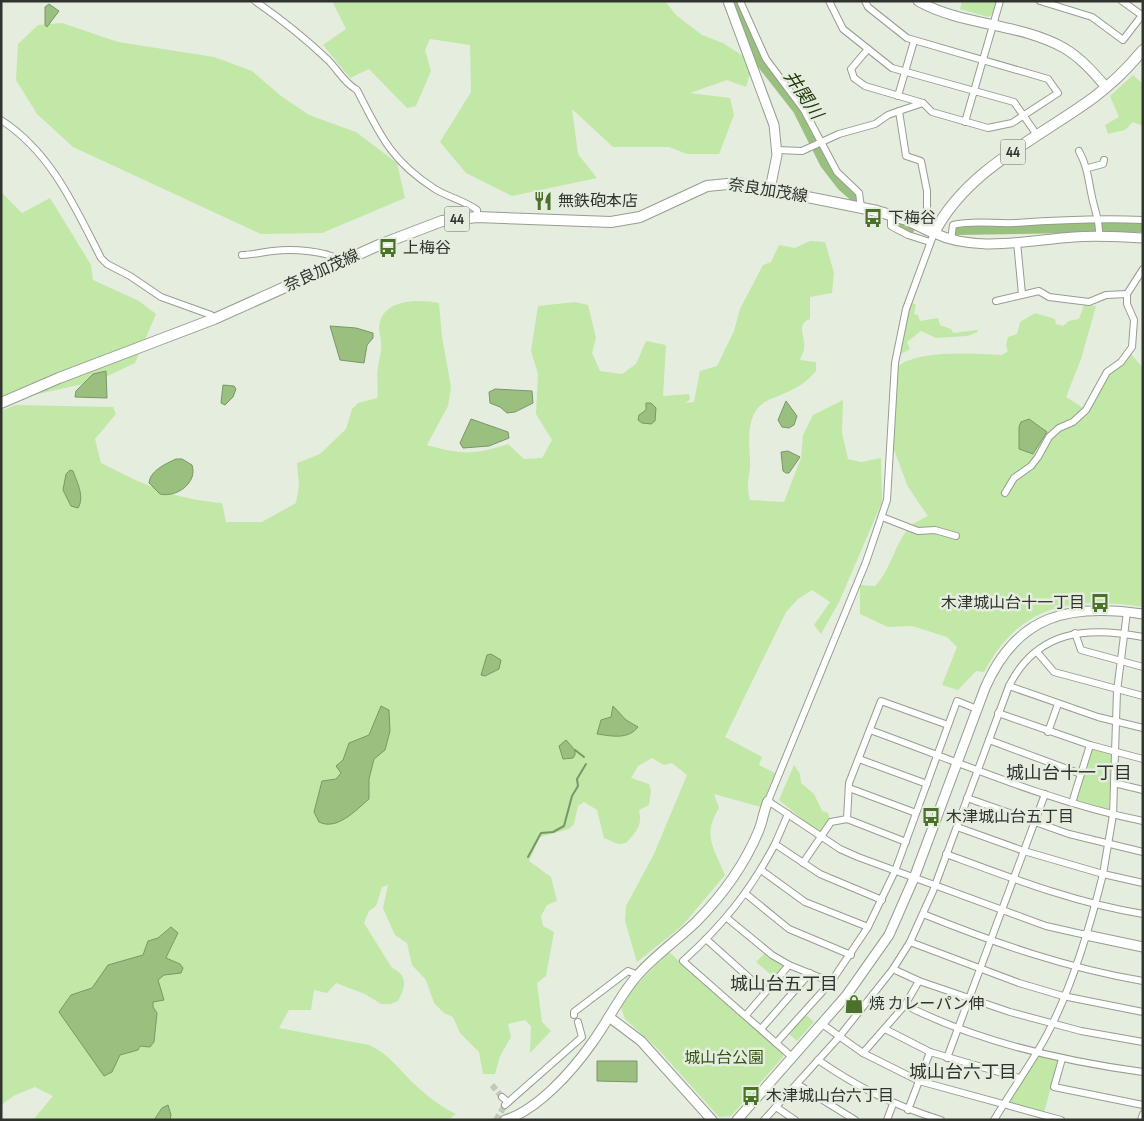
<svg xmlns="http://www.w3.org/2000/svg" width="1144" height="1121" viewBox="0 0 1144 1121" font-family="'Sofia Sans Condensed','Noto Sans JP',sans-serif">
	<rect width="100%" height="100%" fill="#e5eddf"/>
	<g fill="#c1e8a7" fill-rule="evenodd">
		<path d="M332 1H665L676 15 702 35 723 43 743 56 750 74 746 87 727 80 690 93 730 98 734 115 719 154H687L669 147H613L572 109 578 154 597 178 512 196 466 173 440 142 471 92 470 45 430 39 425 50 431 71 416 106 407 108 369 69 350 78 323 45 346 29Z"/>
		<path d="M962 1H996L992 15 988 17 960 9Z"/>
		<path d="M62 23 118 42 214 57 252 71 281 96 309 115 356 132 397 163 405 198 322 233 261 234 73 147 37 114 16 80 18 44 38 25Z"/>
		<path d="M1133 75 1143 84V126L1133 122 1125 130 1108 134 1105 125 1119 117 1110 96Z"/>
		<path d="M1 192 22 213 50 198 91 265 93 280 139 301 156 314 135 363 97 381 1 402Z"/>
		<path d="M810 241 825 242 834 273 832 293 810 297V319C795 325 806 336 804 348 804 352 801 356 800 360L816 362V371C781 412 743 380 750 459 751 475 745 482 750 500L784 502 801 458 803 435 813 415 843 400 842 433 848 459 861 462 881 458 882 502 839 602 821 634 814 625 830 602 812 590 798 599 786 612 725 737 762 757 759 765 775 773 761 807 714 794 719 808C702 835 714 849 725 875L682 926 637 962 625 921 626 906 654 854 687 775 672 763 664 765 652 758 638 766 631 778 649 784 651 791 649 805 639 810C643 825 636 832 626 843L618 844 604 838 597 810 584 802 578 806 574 824 569 829 540 837 529 861 551 877 557 901 547 905 541 916 543 926 554 932 546 976 537 983 542 1022 551 1031 530 1053 531 1026 525 1020 508 1024 511 1037 500 1056 495 1074H483L479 1052 460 1033 453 1017 444 1013 434 1003 426 980 412 965 407 943 395 935 383 908 388 885 382 887 376 906 369 911 364 923 392 968C408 975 406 987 398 1001L390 1004H381L365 994 336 983 327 993 314 990 311 1010H289L279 1028 369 1045C388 1053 398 1068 412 1082 426 1095 439 1106 456 1114L448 1120H33L53 1096 35 1087 15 1095 1 1105V411L15 405 113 407 116 414 95 439 101 463C144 485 174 499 222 503L226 522H262L296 503 299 485 297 463 320 454 346 429 352 409 358 403 377 398C379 387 376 377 378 367 379 359 382 351 381 343 381 338 379 333 379 328 381 298 419 299 439 303L442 337 451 387 448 406 427 445C462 455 474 455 508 444L524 459 542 458 552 440 536 414 538 374 531 351 538 306 575 302 588 305 596 338 592 353 600 371 622 374 636 364 646 341 666 345 663 396 689 394 690 399 686 403 694 402 700 371 717 366 734 331 740 309 763 265 771 262 779 245 795 248Z"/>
		<path d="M911 302 916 305 914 314 918 315 920 321 938 318 940 325 951 329 953 333 977 330 978 332 967 336 936 338 921 331 907 342 910 349 899 355Z"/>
		<path d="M1084 305 1096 306 1081 359 1066 397 1088 411 1108 374 1123 365 1131 354 1143 368V607C1073 596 1020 604 984 672L976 671 958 690 942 685 957 647 947 637 912 626 888 627 860 614V585L875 586C892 570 895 539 913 524 917 521 923 519 928 516L908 487 893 447 897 367C919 349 975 354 1002 355L1008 351 1006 345 1008 337 1017 334 1020 322 1035 313 1055 319 1056 324 1063 326 1069 321 1079 319ZM1047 433 1035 453 1032 454 1019 449 1020 437Z"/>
		<path d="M1091 749 1110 754 1112 756 1109 809 1107 811 1076 802 1075 799Z"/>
		<path d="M794 765 800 774 801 783 814 794 822 811 828 813 830 819 822 832H818L779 800Z"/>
		<path d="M669 952 783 1054V1057L731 1116 719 1117 657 1048 625 1019 621 1007 636 985Z"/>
		<path d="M765 953 784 965V968L775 978 756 962Z"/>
		<path d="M805 1014 814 1022 797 1041 788 1033Z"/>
		<path d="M1040 1055 1058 1061 1044 1113 1010 1104 1009 1101 1037 1057Z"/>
	</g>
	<g fill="#9ac080" stroke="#7a9667">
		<path d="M49 4 59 11 47 27 45 25V7Z"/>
		<path d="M330 326 356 328 373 333V338L367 345 364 363 340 360Z"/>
		<path d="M106 371 107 398 75 397 76 391 93 374Z"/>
		<path d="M223 385 234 386 236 389 233 397 225 405 221 403Z"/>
		<path d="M495 389 532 391 533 403 515 412 507 413 500 407 490 403 489 392Z"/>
		<path d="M786 401 797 416 794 425 789 428 782 427 778 420Z"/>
		<path d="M646 403H651L656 408 655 421 651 424 642 423 638 420 639 415 646 410Z"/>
		<path d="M471 419 508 432 509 438 489 446 463 448 460 443Z"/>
		<path d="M1029 419 1047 432 1033 454 1019 449V427L1021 422Z"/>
		<path d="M788 451 800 457 789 473H786L783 471 781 452Z"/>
		<path d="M176 459H182L192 465C198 483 176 498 160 494L149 483C150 471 165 464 176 459Z"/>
		<path d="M70 470 73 471C77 482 85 497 78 508L71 506 63 490 66 474Z"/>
		<path d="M491 654 501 660 499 669 485 676 481 675 487 655Z"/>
		<path d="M381 706 389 710 390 731 385 750 374 759 369 779V799C356 810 337 831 319 822L314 812 322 781 336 779 341 773 336 766 343 760 349 743 369 735Z"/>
		<path d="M613 706 626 720 638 727C628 740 611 736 597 734L601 720 611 717Z"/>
		<path d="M566 740 575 750V755L573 758 563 759 559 746Z"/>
		<path d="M171 927 178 933C177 935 168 953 166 958L180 964 183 968 181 973 164 975 158 980 164 1000 153 1002V1007L157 1013 154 1042 150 1047 140 1046 138 1050 120 1055 112 1072 104 1076 59 1012 71 995 92 988 108 965 143 955 148 941 158 938Z"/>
		<path d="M597 1061H637V1082L597 1081Z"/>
		<path d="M168 1105 171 1115 170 1120H154L162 1108Z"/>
	</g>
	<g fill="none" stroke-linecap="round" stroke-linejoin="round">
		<g stroke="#7a9667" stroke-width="2">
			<path d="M575 750 584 757"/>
			<path d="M528 857 541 833 553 832 564 826 572 796 578 786 577 779 586 764"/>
		</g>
		<g stroke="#9ac080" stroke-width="10">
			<path d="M735 1 762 64 798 110 825 164 842 186 857 199"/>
			<path d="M898 226 909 230"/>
			<path d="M956 230 1143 227"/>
		</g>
		<g stroke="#c1c8bc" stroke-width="6" stroke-dasharray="6 3" stroke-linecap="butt">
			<path d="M492 1085 502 1097"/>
			<path d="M496 1120 505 1105"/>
		</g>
		<g stroke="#969d91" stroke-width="8">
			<g id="street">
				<path d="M255 1C281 19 305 38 328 60 338 70 344 83 357 90 380 135 391 161 435 189 448 197 465 201 477 210V217"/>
				<path d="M740 1 766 59 804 110 837 172 859 193 861 207"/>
				<path d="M829 1 843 29 892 68 1014 102 1037 135"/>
				<path d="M865 1 868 7 907 38 1048 79 1058 93 1012 123 988 128 932 112 923 103 865 86 854 78 851 69 868 49"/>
				<path d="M1040 1 1092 17 1123 40 1143 14"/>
				<path d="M1122 1 1143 16"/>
				<path d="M898 96 914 41"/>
				<path d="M899 111 923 103"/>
				<path d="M1 120C51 152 75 207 101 258L107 264 130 276 161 297 211 315 214 319"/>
				<path d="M965 122 1000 1"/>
				<path d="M777 150 802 151 839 134 875 124 888 115 899 111 906 156 921 161 927 191V208L934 233 906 309 895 363 887 500 866 562 768 801 840 849 858 857 1046 926 1086 935"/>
				<path d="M1079 151C1088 168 1088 179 1092 197 1095 212 1100 221 1099 236"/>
				<path d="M1088 168 1103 164 1104 160"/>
				<path d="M891 214V226L908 235 930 242"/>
				<path d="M951 240 953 225C973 220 994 224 1015 223 1058 220 1099 218 1143 220"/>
				<path d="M1017 242 1022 294"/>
				<path d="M242 255C252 255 262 252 273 251 291 249 328 250 342 262"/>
				<path d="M996 301 1039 291 1049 297 1089 302 1106 295 1127 294"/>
				<path d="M1005 493 1014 478 1031 466 1038 457 1049 437 1059 428 1073 422 1086 410 1107 372 1121 362 1132 347 1134 320 1127 304V294L1143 269"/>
				<path d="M882 517 918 531 935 530 956 536"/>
				<path d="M1075 633 1081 650 1143 667"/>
				<path d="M1037 652 1054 672 1143 696"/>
				<path d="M1009 686 1098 717 1143 728"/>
				<path d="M998 713 1090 745 1143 759"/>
				<path d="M870 730C959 762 1049 802 1143 821"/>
				<path d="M1048 732 1058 704"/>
				<path d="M989 740 1081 774"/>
				<path d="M859 759 927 784"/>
				<path d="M1114 783 1143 790"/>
				<path d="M849 788 916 813"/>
				<path d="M967 798 1069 834 1143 852"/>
				<path d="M1072 803 1090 745"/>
				<path d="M847 819 906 842"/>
				<path d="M957 827 1024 851 1103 874 1113 815 1117 691 1127 612"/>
				<path d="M775 844 788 814"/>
				<path d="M946 854C1011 878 1075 903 1143 914"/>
				<path d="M803 863 831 822 847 819 849 783 881 701 948 725"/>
				<path d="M761 870 805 902 868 927"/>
				<path d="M746 894 789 929 851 955"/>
				<path d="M923 914C995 943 1066 968 1143 981"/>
				<path d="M727 918 772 955 789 965 831 982"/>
				<path d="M706 939 765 992"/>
				<path d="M910 942 1019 983 1063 996 1143 1012"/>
				<path d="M893 969 919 981 1010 1012 1081 1031 1143 1042"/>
				<path d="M905 1005C978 1042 1062 1061 1143 1072"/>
				<path d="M574 1015V1012L628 971 638 975"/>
				<path d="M746 1015 789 965"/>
				<path d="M822 1024 863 1053 919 1081 1061 1120"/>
				<path d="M761 1029 810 973"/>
				<path d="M885 1029 930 1052 1019 1078"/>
				<path d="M776 1043 831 982 868 927 895 871 957 701 977 709"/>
				<path d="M863 1053 905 1005 919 981"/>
				<path d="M792 1057 683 961C723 925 750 891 775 844L820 874 882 900"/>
				<path d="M947 1058 1045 794"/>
				<path d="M1062 1059 1054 1087 1143 1105"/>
				<path d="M818 1060C859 1088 893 1105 941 1120"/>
				<path d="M797 1084 855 1120"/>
				<path d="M502 1097 508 1102"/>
				<path d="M505 1105 582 1037 578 1022"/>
				<path d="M776 1107 795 1120"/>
				<path d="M908 1110 930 1052"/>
				<path d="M764 1120 839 1037 893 969 910 942 933 891 1009 686C1037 630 1087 626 1143 637"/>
				<path d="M887 1120 893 1104"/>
				<path d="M994 1120C1008 1097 1023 1075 1037 1052 1068 1002 1089 931 1103 874L1143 883"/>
				<path d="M1141 1120 1143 1114"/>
			</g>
		</g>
		<g stroke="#969d91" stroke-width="11">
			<g id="secondary">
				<path d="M728 1 774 125 777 155 770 189"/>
				<path d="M918 1C962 26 1020 23 1064 48 1081 58 1093 72 1106 87"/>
				<path d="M934 233C976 253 1029 240 1074 237 1097 235 1120 237 1143 238"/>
				<path d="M1086 935 1143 947"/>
				<path d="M609 1017 641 1041 712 1120"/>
				<path d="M505 1120C538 1110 573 1070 592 1043 608 1021 619 997 636 977 653 957 676 941 695 923 721 897 745 864 759 830 763 820 764 810 768 801"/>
				<path d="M737 1120 846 996 889 935 914 878 985 688C1017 615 1068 603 1143 614"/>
			</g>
		</g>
		<g stroke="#969d91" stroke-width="12">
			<path id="primary" d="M1 403 59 378 214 319 379 245 442 221 477 217 611 222 640 217 707 186 738 183 877 211 907 220 934 233C967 169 1037 139 1093 98 1112 84 1128 68 1143 50"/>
		</g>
		<use href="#street" stroke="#fff" stroke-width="6"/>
		<use href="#secondary" stroke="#fff" stroke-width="9"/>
		<use href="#primary" stroke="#fff" stroke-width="10"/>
	</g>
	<defs>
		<g id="restaurant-bare" transform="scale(1.5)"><path d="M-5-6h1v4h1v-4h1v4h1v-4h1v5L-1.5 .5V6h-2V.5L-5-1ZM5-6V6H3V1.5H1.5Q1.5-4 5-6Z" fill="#4b712b" stroke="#e5eddf" stroke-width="2.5" paint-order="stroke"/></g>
		<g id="bus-bare" transform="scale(1.5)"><path d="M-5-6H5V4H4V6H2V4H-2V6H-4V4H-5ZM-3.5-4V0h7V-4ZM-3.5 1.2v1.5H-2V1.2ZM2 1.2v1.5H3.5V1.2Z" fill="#4b712b" stroke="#e5eddf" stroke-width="2.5" paint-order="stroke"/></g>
		<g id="shop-bare" transform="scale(1.5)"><path d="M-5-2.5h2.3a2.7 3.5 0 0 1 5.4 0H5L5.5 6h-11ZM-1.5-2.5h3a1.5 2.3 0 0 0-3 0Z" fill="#4b712b" stroke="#e5eddf" stroke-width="2.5" paint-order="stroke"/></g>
	</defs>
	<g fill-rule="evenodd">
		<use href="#restaurant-bare" x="543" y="201"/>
		<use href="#bus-bare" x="873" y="218"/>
		<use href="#bus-bare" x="388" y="248"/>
		<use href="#bus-bare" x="1100" y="603"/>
		<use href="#bus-bare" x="931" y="817"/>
		<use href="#shop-bare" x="854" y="1004"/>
		<use href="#bus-bare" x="751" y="1096"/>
	</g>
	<g text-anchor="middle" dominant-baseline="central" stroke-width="5" stroke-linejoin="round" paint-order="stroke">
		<g fill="#e5eddf" stroke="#666b63" stroke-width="1">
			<rect x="1000.5" y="139.5" width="25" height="25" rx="4"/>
			<rect x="444.5" y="206.5" width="25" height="25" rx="4"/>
		</g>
		<g font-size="15" font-weight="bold" fill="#30332e">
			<text x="1013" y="152">44</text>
			<text x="457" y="219">44</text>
		</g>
		<g font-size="16" fill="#30332e" stroke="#e5eddf">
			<text transform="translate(768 191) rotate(9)">奈良加茂線</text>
			<text transform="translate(322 271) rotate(-24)">奈良加茂線</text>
		</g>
		<g font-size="16" fill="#30332e" stroke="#e5eddf" text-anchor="start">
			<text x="558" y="201">無鉄砲本店</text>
			<text x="888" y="218">下梅谷</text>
			<text x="403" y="248">上梅谷</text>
			<text x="1085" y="603" text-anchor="end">木津城山台十一丁目</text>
			<text x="946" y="817">木津城山台五丁目</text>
			<text x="869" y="1004">焼 カレーパン伸</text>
			<text x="766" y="1096">木津城山台六丁目</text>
		</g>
		<g font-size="16" fill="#335513" stroke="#e5eddf">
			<text x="724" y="1058">城山台公園</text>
		</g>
		<g font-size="18" font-style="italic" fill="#1f3708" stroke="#e5eddf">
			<text transform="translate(803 95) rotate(56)">井関川</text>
		</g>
		<g font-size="18" fill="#30332e" stroke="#e5eddf">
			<text x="1069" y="773">城山台十一丁目</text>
			<text x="784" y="984">城山台五丁目</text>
			<text x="963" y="1072">城山台六丁目</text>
		</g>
	</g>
	<rect width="1144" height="1121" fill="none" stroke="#30332e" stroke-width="5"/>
</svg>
